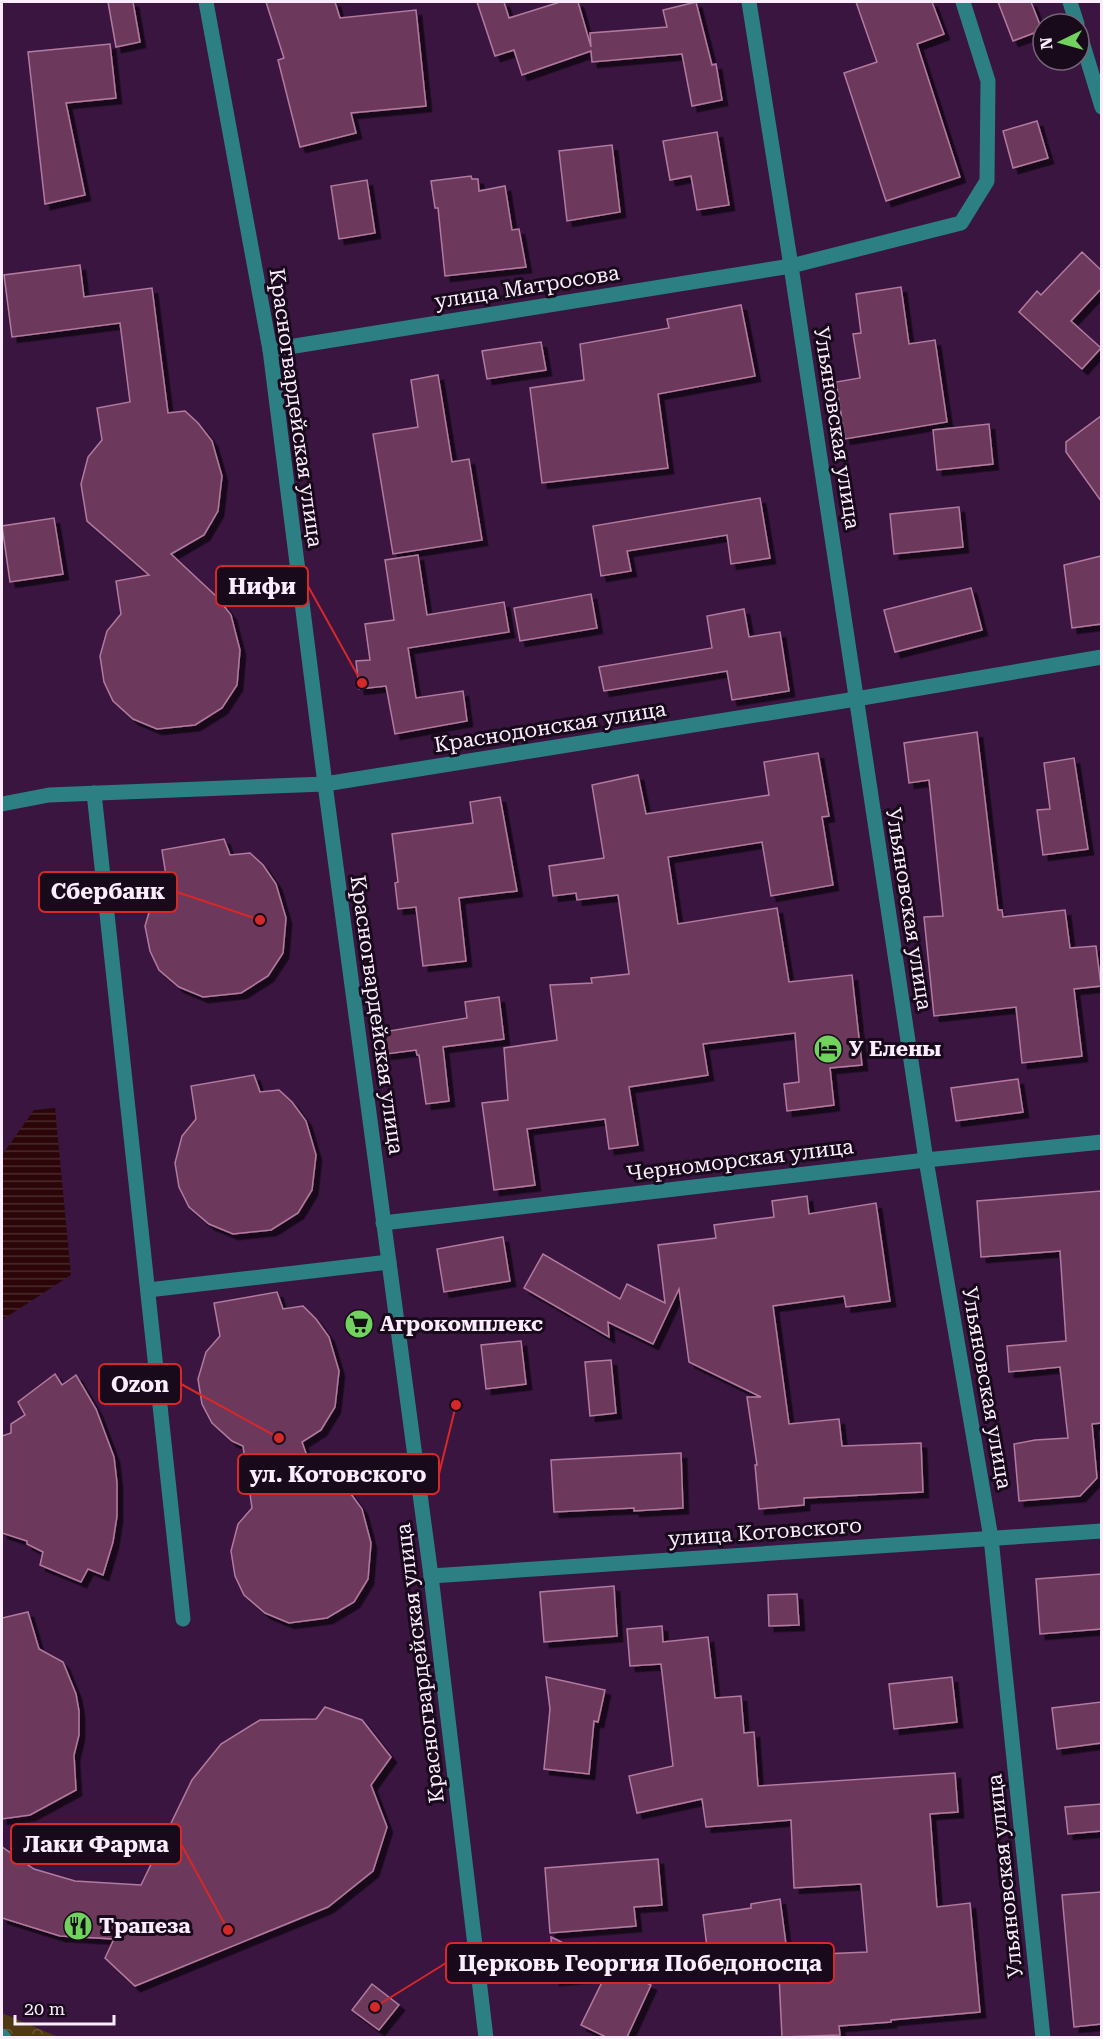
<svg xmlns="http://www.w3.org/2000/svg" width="1103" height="2039" viewBox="0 0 1103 2039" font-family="'Roboto Serif',serif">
	<defs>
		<pattern id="forest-crowns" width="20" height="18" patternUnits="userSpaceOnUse" patternTransform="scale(1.5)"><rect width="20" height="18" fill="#4e3913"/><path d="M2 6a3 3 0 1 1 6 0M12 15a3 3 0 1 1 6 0" fill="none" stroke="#685636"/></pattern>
		<pattern id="water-rules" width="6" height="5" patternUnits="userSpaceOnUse" patternTransform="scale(1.5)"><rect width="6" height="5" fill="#2b0508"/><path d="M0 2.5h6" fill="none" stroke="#4b2a2d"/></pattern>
		<filter id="shadow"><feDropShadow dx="5.5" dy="5.5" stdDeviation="0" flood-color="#0009"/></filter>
	</defs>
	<rect width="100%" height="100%" fill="#391540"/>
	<path fill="url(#forest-crowns)" d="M2 2013 58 2037H2Z"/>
	<path fill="url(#water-rules)" d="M55 1108 71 1275 2 1320V1155L34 1110Z"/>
	<g fill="#6c395c" stroke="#b37a9f" stroke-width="1.5" filter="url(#shadow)">
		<path d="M108 2H133L140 42 116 47Z"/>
		<path d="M266 2H335L340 18 416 10 426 106 351 113 356 133 300 147 278 60 284 58Z"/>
		<path d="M477 2H504L509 18 560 2H578L591 47 590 33 667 27 663 10 696 2 712 65 716 64 722 100 692 106 682 54 592 62 591 51 522 75 514 50 495 56Z"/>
		<path d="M856 2H932L944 34 917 44 960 177 886 201 844 73 877 62Z"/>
		<path d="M998 2H1031L1042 30 1013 41Z"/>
		<path d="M110 44 116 98 66 103 85 195 45 204 28 52Z"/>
		<path d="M1037 121 1048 158 1013 168 1003 131Z"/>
		<path d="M717 132 729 205 697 210 691 176 670 180 663 141Z"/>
		<path d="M612 145 620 212 567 221 559 151Z"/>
		<path d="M471 176 472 179H478L479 191 505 186 512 230 519 229 526 267 445 276 438 208H435L431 181Z"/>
		<path d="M367 180 375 233 339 239 331 186Z"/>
		<path d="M1082 252 1101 270V289L1071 321 1101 348 1082 369 1019 312 1037 291 1041 295Z"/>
		<path d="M80 265 84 297 152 288 168 413 185 411 198 423 212 441 222 476 218 511 204 535 171 554 217 597 231 615 240 650 237 685 222 708 195 725 157 729 133 719 113 701 104 682 100 656 107 631 121 614 116 581 149 575 87 521 81 484 88 457 102 440 97 408 130 402 120 323 12 337 4 275Z"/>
		<path d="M901 287 909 344 935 340 947 422 845 439 836 382 860 378 853 334 861 333 856 294Z"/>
		<path d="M741 305 755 376 658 394 668 468 542 483 530 388 584 380 580 344 669 328 667 319Z"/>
		<path d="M541 342 546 370 487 379 482 351Z"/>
		<path d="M438 375 452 462 469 459 482 540 393 554 373 434 418 427 411 380Z"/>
		<path d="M1101 416V501L1066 452V442Z"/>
		<path d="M989 424 993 464 937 470 933 430Z"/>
		<path d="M760 498 770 558 731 564 727 535 627 551 631 571 601 576 593 526Z"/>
		<path d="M959 507 963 547 894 554 890 514Z"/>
		<path d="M54 518 63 574 10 582 2 526Z"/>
		<path d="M418 555 427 615 504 602 509 632 408 648 416 698 463 691 467 721 395 734 386 686 359 689 356 661 370 660 365 624 394 620 385 560Z"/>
		<path d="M1101 556V624L1072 628 1064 565Z"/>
		<path d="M971 588 982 630 895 652 884 610Z"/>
		<path d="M591 594 597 628 520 641 514 608Z"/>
		<path d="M744 609 749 637 780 632 789 691 732 700 727 671 604 691 599 667 712 648 707 616Z"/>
		<path d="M977 732 998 910H1002L1003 917 1065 910 1070 948 1096 946 1101 986 1074 989 1082 1056 1022 1063 1016 1007 934 1016 924 917 943 916 929 780 909 783 904 743Z"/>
		<path d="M818 753 829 816 822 817 833 885 771 896 762 842 668 857 678 924 777 908 789 982 852 975 862 1065 830 1068 834 1105 787 1111 784 1084 799 1082 795 1033 703 1044 708 1075 629 1087 638 1145 609 1149 605 1119 527 1129 535 1185 494 1190 482 1103 508 1100 504 1048 557 1040 550 985 592 983 591 978 629 974 618 895 577 900 576 893 553 896 549 866 604 858 592 785 638 775 646 814 769 795 764 762Z"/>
		<path d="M1074 758 1088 849 1043 855 1037 810 1050 809 1044 763Z"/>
		<path d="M500 797 517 891 459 898 466 961 423 966 416 907 398 909 395 883 398 882 392 834 473 823 470 802Z"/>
		<path d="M224 839 230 855 250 853 263 865 276 884 286 918 283 953 268 976 241 993 203 997 179 987 159 970 150 951 145 926 153 899 167 882 162 850Z"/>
		<path d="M499 997 504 1039 443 1047 449 1101 426 1104 419 1055H417L416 1050 386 1054 383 1032 467 1018 465 1002Z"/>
		<path d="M254 1075 260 1092 279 1090 292 1102 306 1121 316 1155 312 1190 298 1213 271 1230 233 1234 209 1224 189 1207 179 1187 175 1163 182 1136 196 1119 191 1086Z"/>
		<path d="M1018 1079 1023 1112 956 1121 951 1088Z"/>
		<path d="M1101 1191V1423L1092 1424 1097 1478 1080 1496 1019 1501 1014 1444 1035 1440 1068 1438 1060 1367 1009 1372 1007 1346 1066 1341 1060 1251 981 1257 977 1201Z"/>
		<path d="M807 1196 809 1214 876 1203 890 1301 846 1307 844 1296 773 1306 789 1424 839 1419 842 1446 921 1443 923 1492 804 1498V1505L759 1509 755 1465H757L747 1397H761L689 1362 679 1289 653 1344 608 1322 609 1337 524 1288 543 1254 620 1299 627 1284 665 1303 658 1245 716 1238 714 1225 774 1217 772 1201Z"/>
		<path d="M503 1237 510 1281 444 1292 437 1249Z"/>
		<path d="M277 1292 283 1309 303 1306 316 1319 329 1337 339 1371 335 1407 321 1430 302 1442 316 1481 335 1478 348 1490 362 1509 371 1543 368 1579 354 1602 327 1618 289 1623 265 1613 244 1595 235 1576 231 1551 238 1524 252 1508 243 1446 232 1441 212 1423 202 1404 198 1379 206 1352 220 1336 214 1303Z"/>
		<path d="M521 1341 526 1384 486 1389 481 1345Z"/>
		<path d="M611 1360 616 1413 590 1416 585 1362Z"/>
		<path d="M55 1374 62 1385 76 1375 96 1409 114 1457 117 1483V1516L113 1542 103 1575 88 1569 81 1582 40 1565 43 1552 27 1544V1541L2 1533V1436L11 1433V1424L25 1415 18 1402Z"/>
		<path d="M681 1453 683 1508 634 1511V1508L554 1512 551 1460Z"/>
		<path d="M1101 1574V1629L1040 1634 1036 1579Z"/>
		<path d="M614 1586 617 1636 544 1642 540 1592Z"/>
		<path d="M797 1594 799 1625 769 1626 768 1595Z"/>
		<path d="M28 1612 39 1649 63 1662 76 1694 79 1711V1735L74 1755 76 1790 30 1815 2 1819V1618Z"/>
		<path d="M662 1626 663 1642 708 1637 715 1698 741 1696 744 1733 754 1732 758 1786 955 1773 958 1812 930 1814 937 1907 970 1903 980 2012 891 2020V2022L839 2026 840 2035 782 2037 778 1956 867 1952 861 1884 794 1888 791 1820 706 1827 702 1799 637 1813 629 1776 673 1766 661 1664 630 1666 627 1629Z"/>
		<path d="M546 1677 605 1690 598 1722 594 1721 589 1774 544 1769 550 1709Z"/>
		<path d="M952 1677 957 1722 894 1729 889 1684Z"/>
		<path d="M1101 1702V1743L1057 1749 1052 1708Z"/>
		<path d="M325 1707 362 1720 391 1757 371 1785 387 1827 373 1871 328 1907 135 1986 105 1958 114 1939 60 1936 2 1918V1847L34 1869 75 1881 141 1885 192 1780 221 1744 260 1720 316 1719Z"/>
		<path d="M1101 1804V1831L1068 1834 1065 1807Z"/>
		<path d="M658 1859 662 1905 634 1907 636 1926 550 1933 545 1868Z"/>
		<path d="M1101 1892V2024L1074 2027 1062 1895Z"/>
		<path d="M780 1899 787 1952 758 1956 757 1950 708 1956 703 1915 751 1908V1904Z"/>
		<path d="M551 1937 651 1985 627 2037H606L581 2025 605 1976 554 1980Z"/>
		<path d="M372 1984 399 2005 379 2030 352 2010Z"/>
	</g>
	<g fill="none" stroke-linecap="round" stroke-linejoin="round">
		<g stroke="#2c7f83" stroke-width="15">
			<path d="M206 2 270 350 325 784 431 1576 486 2038"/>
			<path d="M749 2 791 266 926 1160 991 1538 1043 2038"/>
			<path d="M1070 2 1077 24"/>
			<path d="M1079 32 1102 107"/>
			<path d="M270 350 791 266 961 223 987 181 988 81 963 2"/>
			<path d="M94 793 183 1619"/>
			<path d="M2 804 49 795 325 784 856 699 1102 657"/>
			<path d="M383 1223 926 1160 1102 1142"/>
			<path d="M148 1290 389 1262"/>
			<path d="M431 1576 1102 1531"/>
			<path d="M2 2036 4 2038"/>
		</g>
	</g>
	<defs>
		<g id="hotel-disc" transform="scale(1.5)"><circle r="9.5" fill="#71d25e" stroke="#18091b"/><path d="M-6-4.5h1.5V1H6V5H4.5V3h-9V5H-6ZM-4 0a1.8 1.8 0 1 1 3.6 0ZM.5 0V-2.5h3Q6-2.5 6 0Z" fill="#111"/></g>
		<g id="supermarket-disc" transform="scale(1.5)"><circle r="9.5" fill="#71d25e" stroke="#18091b"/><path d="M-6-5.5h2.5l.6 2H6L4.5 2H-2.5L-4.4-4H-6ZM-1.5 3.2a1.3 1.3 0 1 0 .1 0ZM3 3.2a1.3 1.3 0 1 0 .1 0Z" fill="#111"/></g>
		<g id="restaurant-disc" transform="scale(1.5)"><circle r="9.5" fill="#71d25e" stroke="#18091b"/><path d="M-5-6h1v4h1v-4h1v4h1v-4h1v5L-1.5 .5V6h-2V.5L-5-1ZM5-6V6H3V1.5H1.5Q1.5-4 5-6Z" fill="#111"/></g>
	</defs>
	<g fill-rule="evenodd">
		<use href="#hotel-disc" x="828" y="1049"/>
		<use href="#supermarket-disc" x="359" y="1324"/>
		<use href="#restaurant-disc" x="78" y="1926"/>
	</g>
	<g text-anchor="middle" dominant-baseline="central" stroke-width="6" stroke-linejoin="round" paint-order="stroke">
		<g font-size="21" fill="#fbedfe" stroke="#18091b">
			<text transform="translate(527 287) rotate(-9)">улица Матросова</text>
			<text transform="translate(296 408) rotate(82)">Красногвардейская улица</text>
			<text transform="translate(837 428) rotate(81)">Ульяновская улица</text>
			<text transform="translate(550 727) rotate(-9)">Краснодонская улица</text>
			<text transform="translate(909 909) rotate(81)">Ульяновская улица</text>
			<text transform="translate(377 1015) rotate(82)">Красногвардейская улица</text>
			<text transform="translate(740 1160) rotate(-7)">Черноморская улица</text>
			<text transform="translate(987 1388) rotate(80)">Ульяновская улица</text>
			<text transform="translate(765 1532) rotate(-4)">улица Котовского</text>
			<text transform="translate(420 1663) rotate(-97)">Красногвардейская улица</text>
			<text transform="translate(1005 1876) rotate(-96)">Ульяновская улица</text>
		</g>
		<g font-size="21" font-weight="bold" fill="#fbedfe" stroke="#18091b" text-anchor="start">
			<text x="849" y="1049">У Елены</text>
			<text x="380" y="1324">Агрокомплекс</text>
			<text x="99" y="1926">Трапеза</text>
		</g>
	</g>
	<path fill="none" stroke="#d62828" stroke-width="2" d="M362 683L308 586M260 920L177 892M279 1438L181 1384M456 1405L439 1474M228 1930L181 1844M375 2007L446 1963"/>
	<g fill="#d62828" stroke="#18091b" stroke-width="2">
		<circle cx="362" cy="683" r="6"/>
		<circle cx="260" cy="920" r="6"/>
		<circle cx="279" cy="1438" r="6"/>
		<circle cx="456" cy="1405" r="6"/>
		<circle cx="228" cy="1930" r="6"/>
		<circle cx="375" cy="2007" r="6"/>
	</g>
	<g fill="#18091b" stroke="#d62828" stroke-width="2">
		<rect x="216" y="566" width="92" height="40" rx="6"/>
		<rect x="39" y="872" width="138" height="40" rx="6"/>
		<rect x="99" y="1364" width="82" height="40" rx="6"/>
		<rect x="238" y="1454" width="201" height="40" rx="6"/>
		<rect x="11" y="1824" width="170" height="40" rx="6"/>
		<rect x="446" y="1943" width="388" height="40" rx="6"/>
	</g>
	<g font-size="22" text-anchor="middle" font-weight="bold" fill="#fbedfe">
		<text x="262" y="594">Нифи</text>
		<text x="108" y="899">Сбербанк</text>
		<text x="140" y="1392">Ozon</text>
		<text x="338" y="1482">ул. Котовского</text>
		<text x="96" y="1852">Лаки Фарма</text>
		<text x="640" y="1971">Церковь Георгия Победоносца</text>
	</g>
	<rect width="1103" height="2039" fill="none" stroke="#fbedfe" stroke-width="6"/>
	<g transform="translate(1061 42) rotate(265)"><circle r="28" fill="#18091b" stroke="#736476" stroke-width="1.5"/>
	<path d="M0-4.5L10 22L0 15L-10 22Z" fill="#71d25e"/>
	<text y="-9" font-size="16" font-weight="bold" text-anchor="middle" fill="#fbedfe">N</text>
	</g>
	<path d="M15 2015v9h99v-9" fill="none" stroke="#fbedfe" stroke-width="3"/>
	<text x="24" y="2015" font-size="18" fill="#fbedfe" stroke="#18091b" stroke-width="4.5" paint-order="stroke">20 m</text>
</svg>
